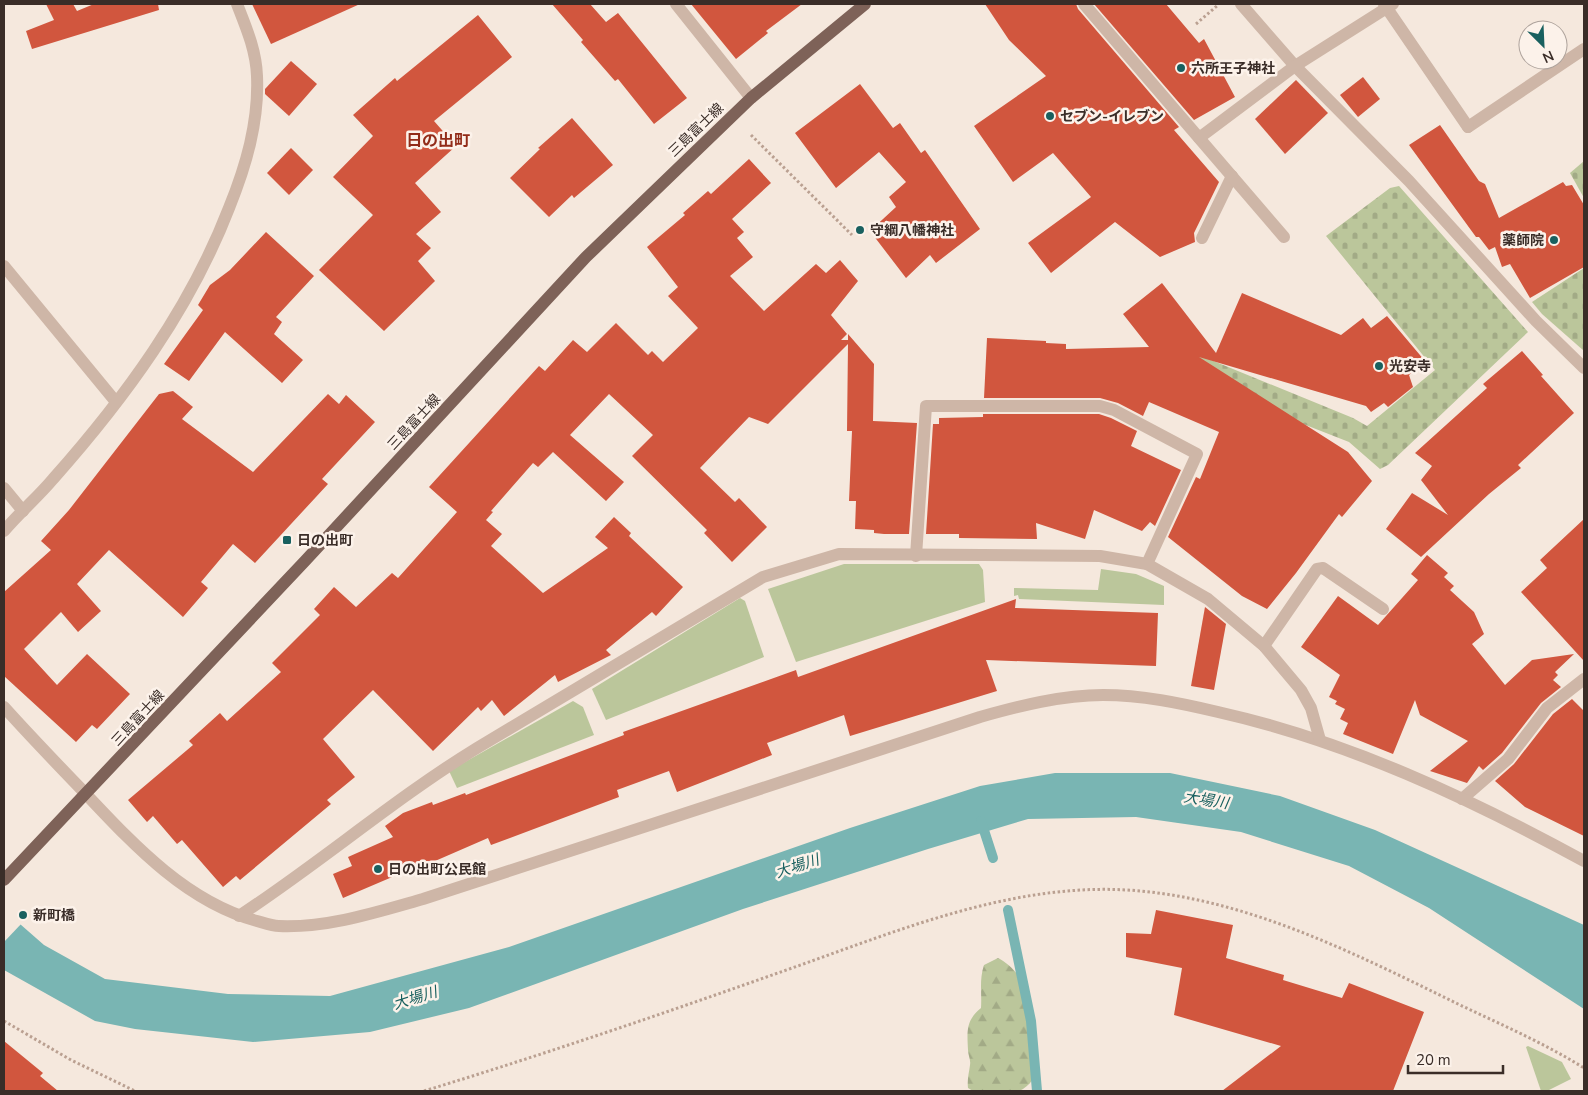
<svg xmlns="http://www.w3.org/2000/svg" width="1588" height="1095" viewBox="0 0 1588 1095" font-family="'Nunito Sans','Noto Sans JP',sans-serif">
	<defs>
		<pattern id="forest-firs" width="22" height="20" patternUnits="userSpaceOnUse" patternTransform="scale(1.25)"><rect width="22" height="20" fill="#bbc69b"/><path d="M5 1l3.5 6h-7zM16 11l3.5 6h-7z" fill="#a2aa86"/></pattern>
		<pattern id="cemetery-stones" width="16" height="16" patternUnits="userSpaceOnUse" patternTransform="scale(1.25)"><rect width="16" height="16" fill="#bbc69b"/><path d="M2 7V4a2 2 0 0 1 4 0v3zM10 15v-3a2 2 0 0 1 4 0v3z" fill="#a2aa86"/></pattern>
	</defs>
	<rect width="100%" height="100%" fill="#f5e8dd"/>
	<g fill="#bbc69b">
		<path d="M844 564H979L983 570 985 602 796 662 768 589Z"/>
		<path d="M1101 569 1136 574 1164 586V605L1019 599 1018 595 1014 596V588L1098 590Z"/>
		<path d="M740 598 745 601 764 657 606 720 592 689Z"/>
		<path d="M573 701 583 707 594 735 457 788 449 771Z"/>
		<path d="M1528 1046 1562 1062 1571 1079 1547 1091H1541L1526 1047Z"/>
	</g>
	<path fill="url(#forest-firs)" d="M998 958C1014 966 1028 985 1029 1004 1029 1009 1027 1014 1028 1019 1033 1043 1048 1073 1023 1089 1015 1094 984 1091 973 1091L968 1088C967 1079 969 1073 970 1065 971 1060 968 1055 968 1050 967 1031 966 1020 981 1008 982 993 979 980 984 965Z"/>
	<g fill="url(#cemetery-stones)">
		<path d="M1584 161V198L1570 173Z"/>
		<path d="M1399 186 1528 332 1388 465 1380 469 1349 442 1184 377 1194 353 1353 418 1367 426 1435 370 1326 236 1390 188Z"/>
		<path d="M1584 268V351L1542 314 1532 302Z"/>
	</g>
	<path fill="#79b5b3" d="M1055 773H1170L1280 796 1375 830 1584 925V1009L1429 908 1349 866 1241 832 1136 817 1028 819 928 849 743 909 469 1008 370 1032 253 1042 135 1029 95 1021 4 970V910L44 945 105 979 228 994 330 996 509 947 850 828 980 786Z"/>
	<path fill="#f5e8dd" d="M4 908 22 923 4 942Z"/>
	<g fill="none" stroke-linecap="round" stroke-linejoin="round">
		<g stroke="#79b5b3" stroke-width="10">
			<path d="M981 821 993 858"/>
			<path d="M1008 910 1031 1021 1037 1091"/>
		</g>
	</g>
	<g fill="#d1563e">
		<path d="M46 4H73L77 11 94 4H158L159 10 32 49 26 31 54 20Z"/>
		<path d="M252 4H360L271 44Z"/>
		<path d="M552 4H590L606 22 618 13 687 98 654 124 618 79 615 81 581 42 583 40Z"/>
		<path d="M691 4H802L766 31 768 33 736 59Z"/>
		<path d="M985 4H1076L1078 9 1179 127 1174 130 1219 182 1194 233 1195 242 1160 257 1115 222 1051 273 1028 243 1091 197 1053 153 1013 182 974 126 1046 76 1009 40Z"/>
		<path d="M1094 4H1166L1199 43 1204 39 1235 97 1194 120Z"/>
		<path d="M478 15 512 57 434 121 456 146 415 183 441 212 416 234 431 248 418 261 435 281 384 331 319 270 373 215 333 177 373 136 353 115 395 78 397 81Z"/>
		<path d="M291 61 317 84 289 116 265 94V89Z"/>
		<path d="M1363 77 1380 99 1358 117 1340 95Z"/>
		<path d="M1296 80 1328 113 1285 154 1255 119Z"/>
		<path d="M860 84 893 128 900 123 921 153 925 150 980 229 936 263 930 255 906 278 870 231 896 207 889 197 906 182 879 152 836 188 795 133Z"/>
		<path d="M572 118 613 165 574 198 572 195 549 217 510 178 540 149 538 148Z"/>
		<path d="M1440 125 1479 181 1485 184 1499 218 1563 182 1566 186 1572 185 1584 205V267L1530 298 1510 264 1502 267 1495 247 1489 250 1479 237H1476L1409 145Z"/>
		<path d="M291 148 313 170 289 195 267 173Z"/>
		<path d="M749 159 771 183 732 219 744 232 737 238 753 257 730 276 764 311 816 264 826 273 840 260 858 281 831 315 847 334 841 340H848V334L874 364 873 421 917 423 909 534H884L874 533V530L855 529 856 501H849L852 431H847L848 344 768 424 749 417 700 468 735 502 739 498 767 527 732 562 704 533 707 530 632 456 653 435 609 394 570 435 624 482 606 501 553 452 538 467 533 463 491 511 493 512 486 520 502 534 491 546 543 593 608 548 595 537 614 517 631 533 629 536 683 587 656 616 652 612 606 650 611 655 558 682 555 675 504 716 492 700 481 711 478 707 433 751 373 690 323 739 355 777 327 800 331 804 240 880 236 876 223 887 182 840 177 844 153 816 147 822 128 800 193 745 189 741 220 713 227 721 281 672 272 663 320 615 314 609 334 587 356 607 392 573 398 578 457 512 429 487 539 366 545 371 573 340 587 352 616 323 648 355 652 351 663 362 698 328 668 296 678 287 647 247 685 215 683 213 708 191 711 194Z"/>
		<path d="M266 232 314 276 276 317 282 322 274 334 303 360 282 383 225 332 189 381 164 364 203 310 198 305 210 285 230 270Z"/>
		<path d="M1162 283 1216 353 1242 293 1341 335 1363 318 1371 328 1387 316 1425 361 1409 375 1413 387 1388 407 1384 403 1371 412 1366 406 1199 357 1348 452 1372 481 1342 517 1339 514 1296 573 1267 609 1242 596 1168 537 1196 477 1200 479 1219 432 1149 402 1143 416 1118 403 1100 398H984L987 338 1046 341V343L1066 344V349L1149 347 1123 314Z"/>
		<path d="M1522 351 1543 375 1541 376 1574 413 1518 465 1521 468 1489 494 1421 557 1386 529 1412 493 1448 515 1421 480 1432 466 1415 453 1487 388 1483 384Z"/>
		<path d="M173 391 193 407 182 419 253 472 328 394 339 404 346 395 375 422 322 479 328 484 255 563 233 544 201 582 208 588 183 617 109 550 77 584 101 611 78 632 61 612 24 649 57 685 87 654 130 694 97 729 92 725 76 742 4 676V592L51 550 41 541 69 510 159 394Z"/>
		<path d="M983 414H1099L1111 418 1137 431 1131 446 1181 470 1155 526 1150 522 1142 531 1094 510 1085 539 1036 523 1037 539 959 538V534H926L933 424H939V418L983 417Z"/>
		<path d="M1584 519V661L1521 592 1547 568 1540 560Z"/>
		<path d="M1427 555 1448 573 1444 577 1454 586 1450 590 1474 612 1484 634 1472 644 1505 685 1532 660 1574 654 1555 672 1558 675 1553 680 1561 687 1541 703 1502 753 1483 770 1479 766 1467 783 1430 771 1468 741 1420 715 1415 700 1393 754 1343 734 1348 723 1340 719 1345 709 1335 704 1337 701 1329 697 1340 675 1301 647 1338 596 1378 625 1418 580 1411 574Z"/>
		<path d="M1016 599 1015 608 1158 613 1156 666 986 660 997 691 850 736 844 715 767 743 772 755 677 792 669 771 617 790 619 797 491 845 488 838 419 868 418 866 343 898 333 874 352 866 348 857 393 837 385 826 403 813 432 802 433 805 465 793 466 795 624 735 623 732 796 670 798 677Z"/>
		<path d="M1205 607 1226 624 1214 690 1191 686Z"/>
		<path d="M1572 699 1584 711V836L1525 807 1495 781 1514 764 1553 714Z"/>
		<path d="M1156 910 1233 925 1226 958 1284 975 1283 980 1342 998 1349 983 1424 1012 1393 1091H1222L1281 1046 1174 1015 1182 968 1126 957V933L1151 934Z"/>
		<path d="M4 1041 43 1073 40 1076 58 1091H4Z"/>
	</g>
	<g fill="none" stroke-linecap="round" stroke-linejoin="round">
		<g stroke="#baa091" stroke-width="3" stroke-dasharray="2.5 2.5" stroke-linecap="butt">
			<path d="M1196 24 1218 5"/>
			<path d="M751 135 852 235"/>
			<path d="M4 1021 71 1060 135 1091"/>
			<path d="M424 1091C542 1055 659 1015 775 974 888 935 1005 883 1127 890 1244 897 1354 953 1458 1004 1500 1024 1544 1043 1584 1068"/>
		</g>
		<g stroke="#ceb6a7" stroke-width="12">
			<path d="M676 4 751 98"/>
			<path d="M1468 127 1584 49"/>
			<path d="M1202 238 1232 176"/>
			<path d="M4 266 116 402"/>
			<path d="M4 488 23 511"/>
			<path d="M1462 799 1508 759 1547 708 1584 679"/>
		</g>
		<g stroke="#ceb6a7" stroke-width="12">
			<path d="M1084 4 1284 237"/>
			<path d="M1241 4 1295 66 1409 181 1536 321 1584 368"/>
			<path d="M1384 4 1468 127"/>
			<path d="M1199 138 1295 66 1393 4"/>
			<path d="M4 531C19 513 38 497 53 479 125 398 190 309 229 208 246 166 259 122 257 76 256 50 246 27 237 4"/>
			<path d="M916 556 926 406H1100L1114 410 1197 454 1147 564"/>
			<path d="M1264 646 1317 569 1323 568 1383 609"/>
			<path d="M4 707C30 736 57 764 84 792 133 844 186 902 257 921 264 923 272 926 279 926 328 928 377 912 423 899L980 717C1019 706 1062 695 1103 695 1142 695 1180 703 1218 712 1347 741 1469 798 1584 861"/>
			<path d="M239 916C320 863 394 799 477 748L763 577 839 554 1100 556 1147 564 1208 599 1264 646 1301 690 1311 708 1320 740"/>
		</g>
		<path stroke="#7e6258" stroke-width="12" d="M4 880 305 561 586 257 751 98 865 4"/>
	</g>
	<g fill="#19605f" stroke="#fcf2ea" stroke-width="2">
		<circle cx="1181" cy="68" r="5"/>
		<circle cx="1050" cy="116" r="5"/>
		<circle cx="860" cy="230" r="5"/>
		<circle cx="1554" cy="240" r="5"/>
		<circle cx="1379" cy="366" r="5"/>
		<rect x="282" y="535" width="10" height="10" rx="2.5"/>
		<circle cx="378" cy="869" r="5"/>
		<circle cx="23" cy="915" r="5"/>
	</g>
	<g text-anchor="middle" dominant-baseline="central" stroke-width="5" stroke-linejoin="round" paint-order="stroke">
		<g font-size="14" font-weight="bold" fill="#3a2d28" stroke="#fcf2ea" text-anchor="start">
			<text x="1191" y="68">六所王子神社</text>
			<text x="1060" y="116">セブン-イレブン</text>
			<text x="870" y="230">守綱八幡神社</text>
			<text x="1544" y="240" text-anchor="end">薬師院</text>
			<text x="1389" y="366">光安寺</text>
			<text x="297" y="540">日の出町</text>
			<text x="388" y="869">日の出町公民館</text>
			<text x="33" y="915">新町橋</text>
		</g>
		<g font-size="14" fill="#3a2d28" stroke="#fcf2ea">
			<text transform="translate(696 130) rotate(-44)">三島富士線</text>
			<text transform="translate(414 422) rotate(-47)">三島富士線</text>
			<text transform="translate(138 718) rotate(-47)">三島富士線</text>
		</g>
		<g font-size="15" font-style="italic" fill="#19605f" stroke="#fcf2ea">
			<text transform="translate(1206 800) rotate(9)">大場川</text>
			<text transform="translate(797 866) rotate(-18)">大場川</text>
			<text transform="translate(415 998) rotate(-17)">大場川</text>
		</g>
		<g font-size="16" font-weight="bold" fill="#922c19" stroke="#fcf2ea">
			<text x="438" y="141">日の出町</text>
		</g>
	</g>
	<rect width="1588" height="1095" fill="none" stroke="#3a2d28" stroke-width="10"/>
	<g transform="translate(1543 45) rotate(156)"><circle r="24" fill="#fcf2ea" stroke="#aea39c"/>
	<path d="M0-4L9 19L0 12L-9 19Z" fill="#19605f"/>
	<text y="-8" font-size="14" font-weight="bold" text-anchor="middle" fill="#3a2d28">N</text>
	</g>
	<path d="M1408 1065v8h95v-8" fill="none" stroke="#3a2d28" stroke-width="2.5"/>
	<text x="1416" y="1065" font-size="15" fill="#3a2d28" stroke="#fcf2ea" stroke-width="4" paint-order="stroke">20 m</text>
</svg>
